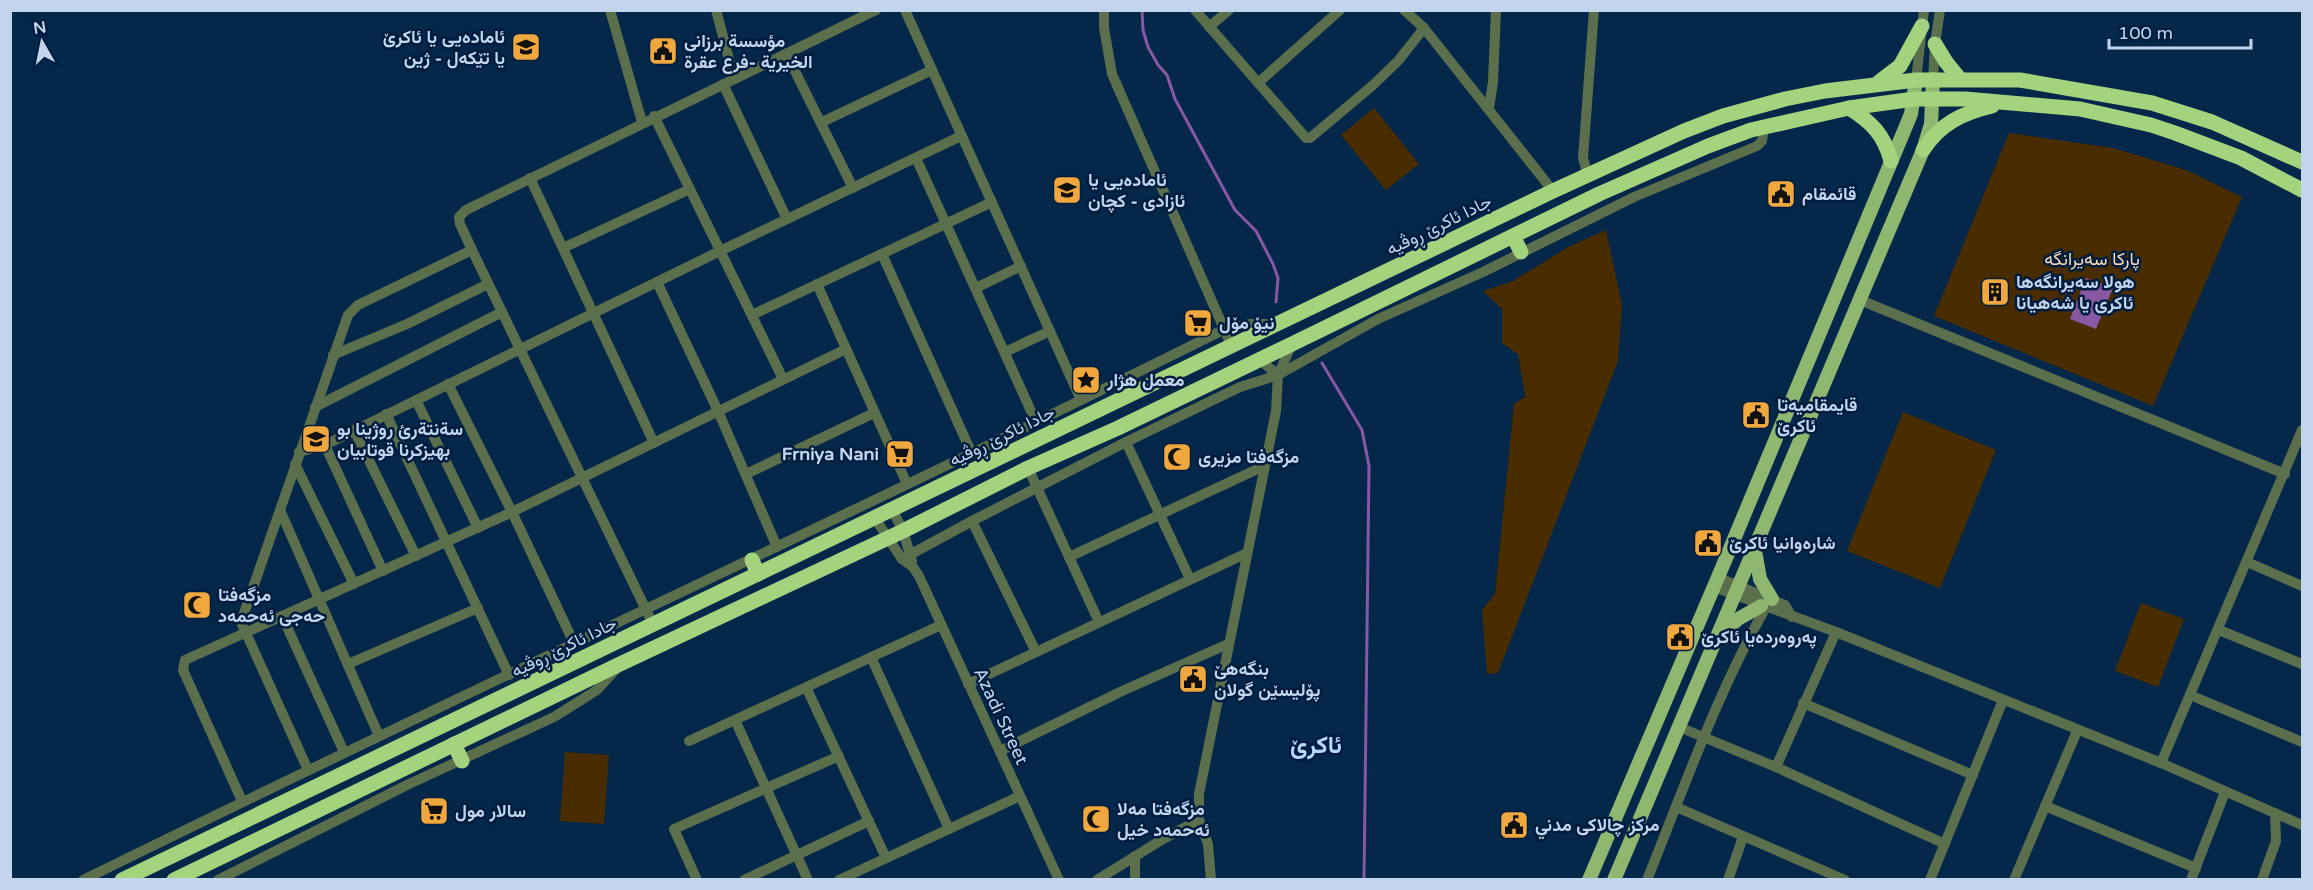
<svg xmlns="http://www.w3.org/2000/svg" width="2313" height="890" viewBox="0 0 2313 890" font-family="'Varela Round',Vazirmatn,sans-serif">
	<rect width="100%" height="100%" fill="#05284a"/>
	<g fill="#492c00">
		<path d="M1374 108 1419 164 1386 190 1341 135Z"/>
		<path d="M2009 133 2113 148 2186 170 2242 197 2153 406 1934 316Z"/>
		<path d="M1606 230 1622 305 1618 361 1498 673 1487 674 1482 610 1495 594 1514 404 1525 397 1518 354 1502 343V309L1483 291 1513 281 1570 246Z"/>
		<path d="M1903 412 1996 450 1940 588 1847 551Z"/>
		<path d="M2141 603 2184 619 2158 687 2115 671Z"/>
		<path d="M565 752 609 755 604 824 560 821Z"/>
	</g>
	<path fill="#8858a3" d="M2086 278 2113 288 2096 329 2070 319Z"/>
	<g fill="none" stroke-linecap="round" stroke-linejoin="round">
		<g stroke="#8858a3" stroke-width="3">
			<path d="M1142 10 1143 30 1148 47 1158 65 1167 75 1175 99 1235 210 1256 231 1273 264 1278 278 1276 302"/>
			<path d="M1322 363 1362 430 1369 466 1364 880"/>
		</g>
		<g stroke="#5c6f4d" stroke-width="10">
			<path d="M610 10 642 122"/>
			<path d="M716 10 734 78"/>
			<path d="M905 10 1081 400"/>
			<path d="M1104 10V28L1112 74 1232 347"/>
			<path d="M1195 10 1306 138H1310L1372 86 1398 61 1424 28"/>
			<path d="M1404 10 1424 28 1553 191"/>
			<path d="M1209 27 1229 10"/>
			<path d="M786 53 853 188"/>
			<path d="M1933 79 1935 44 1940 10"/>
			<path d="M1916 80 1924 10"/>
			<path d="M1258 83 1340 10"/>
			<path d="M723 84 787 219"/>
			<path d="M1489 108 1493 82 1496 10"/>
			<path d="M654 116 783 379"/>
			<path d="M822 122 932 70"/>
			<path d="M916 158 1036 422"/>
			<path d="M1588 176 1583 158 1594 10"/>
			<path d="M530 178 654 443"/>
			<path d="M563 248 690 189"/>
			<path d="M882 254 972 454"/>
			<path d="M657 282 718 411 777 547"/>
			<path d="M817 284 907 484"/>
			<path d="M976 288 1021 266"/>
			<path d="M1860 300 2285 474"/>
			<path d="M752 315 992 202"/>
			<path d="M1005 352 1050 331"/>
			<path d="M333 355 407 324 488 284"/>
			<path d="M1260 360 1278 375"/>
			<path d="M448 384 512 512 574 643"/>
			<path d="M416 400 478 528"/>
			<path d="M315 407 502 312"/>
			<path d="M386 414 509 675"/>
			<path d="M354 430 416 556"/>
			<path d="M1126 442 1190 579"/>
			<path d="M325 445 383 571"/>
			<path d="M299 452 325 445 720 251 961 136"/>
			<path d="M295 464 354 584"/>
			<path d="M1028 468 1099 622"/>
			<path d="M746 474 874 413"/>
			<path d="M892 509 903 531 912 561"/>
			<path d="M280 510 379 736"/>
			<path d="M874 517 902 559 913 567 919 576 1059 880"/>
			<path d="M972 521 1036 652"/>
			<path d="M1069 557 1264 466"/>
			<path d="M902 559 972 521 1126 442 1240 387 1278 375 1378 319 1483 272 1634 197 1757 146 1762 141 1764 127"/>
			<path d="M2247 562 2302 586"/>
			<path d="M1717 577 1785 605 1792 617"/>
			<path d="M1714 587 1836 632 2161 763 2302 825"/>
			<path d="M282 616 344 752"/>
			<path d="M649 616 472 250 460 224 459 217 466 210 876 10"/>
			<path d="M2219 630 2302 664"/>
			<path d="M871 657 949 829"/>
			<path d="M348 664 478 608"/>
			<path d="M968 684 1247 553"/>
			<path d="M806 687 886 858"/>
			<path d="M2190 695 2302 742"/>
			<path d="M1803 703 1973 775"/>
			<path d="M735 720 808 880"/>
			<path d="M1679 727 1776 767 1945 844"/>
			<path d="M689 741 941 625"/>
			<path d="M1000 751 1120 692 1228 644"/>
			<path d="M2161 763 2302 430"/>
			<path d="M1776 767 1836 632"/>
			<path d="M308 770 241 622 348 315 358 305 472 250"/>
			<path d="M242 801 183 670 185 660 512 512 846 349"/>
			<path d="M2045 806 2196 868"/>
			<path d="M1676 807 1845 880"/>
			<path d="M1135 856V880"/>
			<path d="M83 880C462 693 846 518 1225 329L1251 324H1273"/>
			<path d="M218 880 409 784 554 717 597 690 618 667"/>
			<path d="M697 880 674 829 839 756"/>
			<path d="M744 880 869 821"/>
			<path d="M839 880 1020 796"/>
			<path d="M1097 880 1163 839 1199 820"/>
			<path d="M1211 880 1208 844 1199 820V794L1276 411 1278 375 1292 344"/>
			<path d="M1647 880C1684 788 1717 693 1766 607"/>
			<path d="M1728 880 1743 837"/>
			<path d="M1930 880 2003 700"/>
			<path d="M2014 880 2077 731"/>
			<path d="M2191 880 2225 792"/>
			<path d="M2262 880 2276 841 2275 813"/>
		</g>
		<g stroke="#8fb770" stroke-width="14">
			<path d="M1755 551 1760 579 1772 599"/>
			<path d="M1722 634 1738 619 1761 606"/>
			<path d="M1589 880 1727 556 1911 114 1916 80"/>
			<path d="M1614 880 1923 150 1931 124 1933 79"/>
		</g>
		<g stroke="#a4d37e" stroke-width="15">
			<path d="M1935 44 1946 62 1959 78"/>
			<path d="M1879 82 1900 66 1922 26"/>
			<path d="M1849 108C1871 122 1884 134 1891 161"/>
			<path d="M1923 150C1940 124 1962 113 1992 106"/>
			<path d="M1513 236 1521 252"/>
			<path d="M752 560 758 574"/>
			<path d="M454 744 462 761"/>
			<path d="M122 880 1553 191 1684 131 1723 116 1785 99 1825 91 1916 80H2020L2152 103 2212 122 2302 162"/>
			<path d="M174 880 620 664 903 531 1028 468 1118 428 1292 344 1599 194 1708 146 1751 130 1849 108 1914 99H1965L2080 109 2151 125 2175 133 2241 158 2302 190"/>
		</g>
	</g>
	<defs>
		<g id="school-square" transform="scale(1.5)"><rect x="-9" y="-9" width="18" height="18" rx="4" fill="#efa73e" stroke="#001d3f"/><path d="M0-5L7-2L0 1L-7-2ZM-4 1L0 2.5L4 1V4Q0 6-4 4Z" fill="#111"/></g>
		<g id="civic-square" transform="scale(1.5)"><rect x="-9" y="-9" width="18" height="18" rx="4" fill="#efa73e" stroke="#001d3f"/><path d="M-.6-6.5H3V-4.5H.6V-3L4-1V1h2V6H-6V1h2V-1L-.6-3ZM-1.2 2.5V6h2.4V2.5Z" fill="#111"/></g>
		<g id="building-square" transform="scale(1.5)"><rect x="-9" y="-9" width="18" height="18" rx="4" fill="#efa73e" stroke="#001d3f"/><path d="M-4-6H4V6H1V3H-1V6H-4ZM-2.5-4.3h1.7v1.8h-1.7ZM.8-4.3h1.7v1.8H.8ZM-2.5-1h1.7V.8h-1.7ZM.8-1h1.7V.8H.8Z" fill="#111"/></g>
		<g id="supermarket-square" transform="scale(1.5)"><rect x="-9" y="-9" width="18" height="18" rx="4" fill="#efa73e" stroke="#001d3f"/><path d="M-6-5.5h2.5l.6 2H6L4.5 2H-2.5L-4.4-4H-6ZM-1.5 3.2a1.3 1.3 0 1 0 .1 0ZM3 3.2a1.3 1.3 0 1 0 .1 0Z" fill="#111"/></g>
		<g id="sight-square" transform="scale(1.5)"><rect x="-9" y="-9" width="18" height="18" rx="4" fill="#efa73e" stroke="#001d3f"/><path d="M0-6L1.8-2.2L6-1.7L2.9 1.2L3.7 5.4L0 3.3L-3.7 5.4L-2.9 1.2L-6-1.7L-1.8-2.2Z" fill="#111"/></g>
		<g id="mosque-square" transform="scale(1.5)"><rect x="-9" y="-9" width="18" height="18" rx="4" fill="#efa73e" stroke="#001d3f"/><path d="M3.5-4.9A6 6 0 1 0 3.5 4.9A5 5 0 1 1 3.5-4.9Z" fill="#111"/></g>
	</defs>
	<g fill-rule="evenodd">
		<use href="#school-square" x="526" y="47"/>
		<use href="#civic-square" x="663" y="51"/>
		<use href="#school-square" x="1067" y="190"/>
		<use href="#civic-square" x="1781" y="194"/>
		<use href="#building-square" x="1995" y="292"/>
		<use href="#supermarket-square" x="1198" y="323"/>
		<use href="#sight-square" x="1086" y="380"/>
		<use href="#civic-square" x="1756" y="415"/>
		<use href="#school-square" x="316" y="439"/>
		<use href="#supermarket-square" x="900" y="454"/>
		<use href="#mosque-square" x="1177" y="457"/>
		<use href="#civic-square" x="1708" y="543"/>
		<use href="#mosque-square" x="197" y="605"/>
		<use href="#civic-square" x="1680" y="637"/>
		<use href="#civic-square" x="1193" y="679"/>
		<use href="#supermarket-square" x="434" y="811"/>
		<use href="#mosque-square" x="1096" y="819"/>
		<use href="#civic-square" x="1514" y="825"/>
	</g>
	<g text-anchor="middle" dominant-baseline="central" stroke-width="5" stroke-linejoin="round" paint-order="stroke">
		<g font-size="18" font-weight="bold" fill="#c2d5ec" stroke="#001d3f" text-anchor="start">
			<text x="505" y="37" text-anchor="end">ئامادەیی یا ئاکرێ<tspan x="505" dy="21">یا تێکەل - ژین</tspan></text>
			<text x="684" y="41">مؤسسة برزانى<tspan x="684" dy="21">الخيرية -فرع عقرة</tspan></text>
			<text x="1088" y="180">ئامادەیی یا<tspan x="1088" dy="21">ئازادی - کچان</tspan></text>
			<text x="1802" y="194">قائمقام</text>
			<text x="2016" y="282">هولا سەیرانگەها<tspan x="2016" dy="21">ئاکری یا شەهیانا</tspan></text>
			<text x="1219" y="323">نیۆ مۆل</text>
			<text x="1107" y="380">معمل هژار</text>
			<text x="1777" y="405">قایمقامیەتا<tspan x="1777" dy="21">ئاکرێ</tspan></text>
			<text x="337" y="429">سةنتةرئ روژينا بو<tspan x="337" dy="21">بهيزكرنا قوتابيان</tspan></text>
			<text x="879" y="454" text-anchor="end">Frniya Nani</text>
			<text x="1198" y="457">مزگەفتا مزیری</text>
			<text x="1729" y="543">شارەوانیا ئاکرێ</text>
			<text x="218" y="595">مزگەفتا<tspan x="218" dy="21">حەجی ئەحمەد</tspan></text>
			<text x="1701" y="637">پەروەردەیا ئاكرێ</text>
			<text x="1214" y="669">بنگە‌ھێ<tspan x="1214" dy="21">پۆلیسێن گولان</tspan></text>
			<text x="1117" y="809">مزگەفتا مەلا<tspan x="1117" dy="21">ئەحمەد خیل</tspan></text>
			<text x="455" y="811">سالار مول</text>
			<text x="1535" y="825">مركز چالاکى مدني</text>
		</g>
		<g font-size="18" fill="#c2d5ec" stroke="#001d3f">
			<text transform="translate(1439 225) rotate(-26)">جادا ئاکرێ ڕوڤیە</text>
			<text transform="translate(1002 436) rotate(-26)">جادا ئاکرێ ڕوڤیە</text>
			<text transform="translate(564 647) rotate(-26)">جادا ئاکرێ ڕوڤیە</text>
			<text transform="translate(1001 716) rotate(65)">Azadi Street</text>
		</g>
		<g font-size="18" fill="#fbdbb5" stroke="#001d3f">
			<text x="2092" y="259">پارکا سەیرانگه</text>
		</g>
		<g font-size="24" font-weight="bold" fill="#b8d7fb" stroke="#001d3f">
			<text x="1316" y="745">ئاکرێ</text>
		</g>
	</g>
	<rect width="2313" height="890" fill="none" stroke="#c2d5ec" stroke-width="24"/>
	<g transform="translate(42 42) rotate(351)" stroke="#001d3f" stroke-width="4.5" paint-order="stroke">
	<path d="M0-4.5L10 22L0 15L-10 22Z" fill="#c2d5ec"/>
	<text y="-9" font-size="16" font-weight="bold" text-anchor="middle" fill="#c2d5ec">N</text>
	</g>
	<path d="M2109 39v9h142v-9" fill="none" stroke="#c2d5ec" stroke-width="3"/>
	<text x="2118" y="39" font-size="18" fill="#c2d5ec" stroke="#001d3f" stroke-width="4.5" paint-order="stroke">100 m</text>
</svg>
